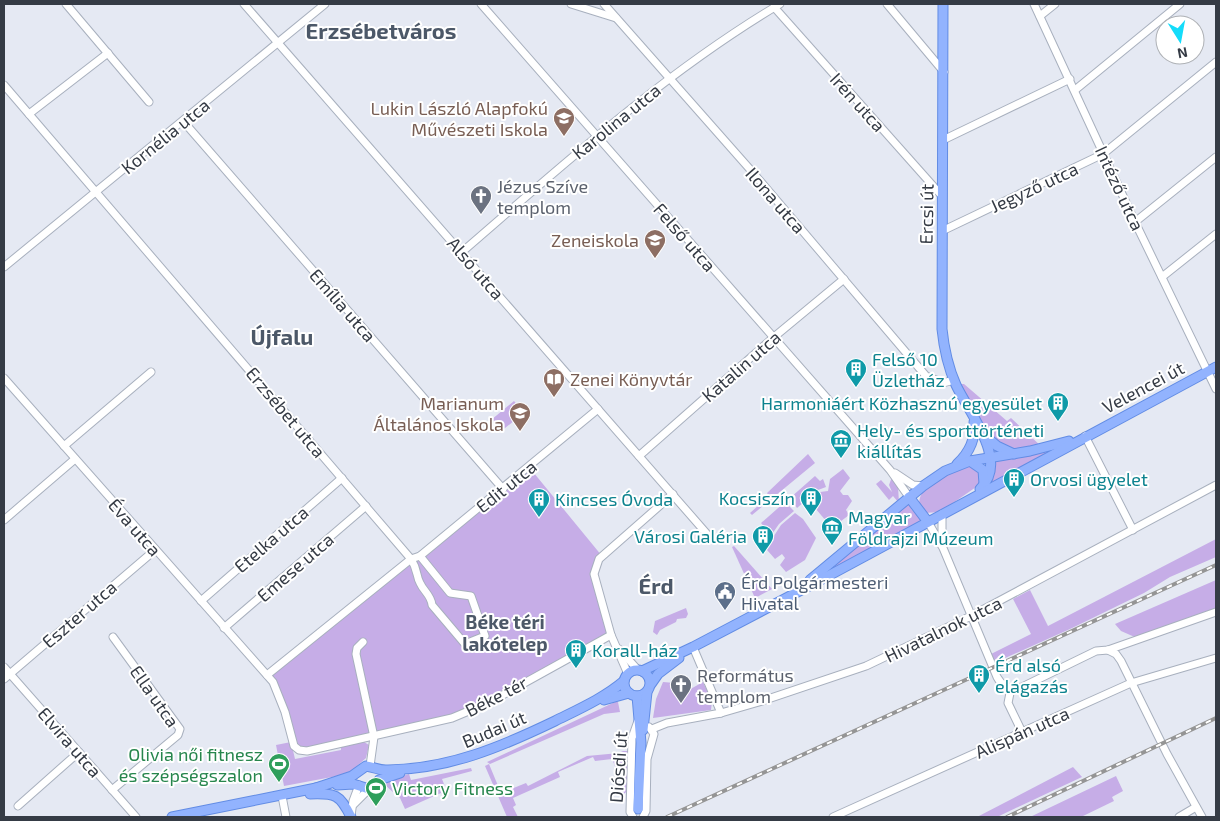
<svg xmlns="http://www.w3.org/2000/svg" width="1220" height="821" viewBox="0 0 1220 821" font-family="'Exo 2',sans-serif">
	<rect width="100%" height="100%" fill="#e5e9f3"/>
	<g fill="#c6ade7">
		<path d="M959 384H964L1007 421 1011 418 1042 447 1015 451 989 438Z"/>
		<path d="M514 401 524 413 500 432 491 420Z"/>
		<path d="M1058 448 990 485 994 472V460Z"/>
		<path d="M808 454 815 463 752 515 750 513 769 496 767 493Z"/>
		<path d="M969 466 981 475 979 485 940 512 925 513 919 503C921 481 951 472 969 466Z"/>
		<path d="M529 467 602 556 594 571 611 635 470 711 299 750 285 712 267 675Z"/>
		<path d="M843 469 850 478 840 491 843 495H848L852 501 846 510 849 515 832 528 810 502 820 492 828 491 830 479Z"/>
		<path d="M815 476 820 481 823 479 826 487 818 490 797 508 790 498Z"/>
		<path d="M892 477 898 486 899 503 893 496 889 500 876 484 881 480 892 492 889 485Z"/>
		<path d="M785 502 794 511 779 524 770 537 761 540 765 537 761 532 766 529 761 523Z"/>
		<path d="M908 503 912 510 923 521 823 574Z"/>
		<path d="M795 513 803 519 816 538 805 560 786 572 780 565 785 558 782 554 775 559 761 543 770 542 781 525Z"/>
		<path d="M1216 539V557L1170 577 1144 593 1070 629 994 663 991 654 1031 634 1013 599 1030 590 1048 626Z"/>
		<path d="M734 546 772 589 755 598 732 547Z"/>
		<path d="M1216 580V609L1137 638 1121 631 1115 624Z"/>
		<path d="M686 608 688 614 686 618 677 619 676 622 660 630 657 635 653 632 655 621Z"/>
		<path d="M678 678 687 691 703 682 712 701 711 710 653 718 656 699 663 682 675 683Z"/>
		<path d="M615 702H618L620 712 604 714 490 764 487 762Z"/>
		<path d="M291 742 295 759 341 750V747L364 742 369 745 366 758 348 774 284 786 276 745Z"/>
		<path d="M623 751H628L627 791 621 797 620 792 625 790 612 759 595 761 593 757 558 772 560 777 513 798 516 805 513 807 518 817H507L485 766 489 764 501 793 526 783 528 786 587 756 619 753Z"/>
		<path d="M1073 767 1082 777 997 817H977Z"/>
		<path d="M471 768 472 771 442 779 448 794 443 796 441 793 405 809 400 798 386 786 387 781 409 774 411 780Z"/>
		<path d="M1116 776 1123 791 1112 797 1114 801 1081 817H1030Z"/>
	</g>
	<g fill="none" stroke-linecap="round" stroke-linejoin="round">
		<g stroke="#a8b0be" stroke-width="9">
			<g id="minor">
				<path d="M66 4 149 102"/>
				<path d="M244 4 707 534"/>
				<path d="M481 4 890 470 909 497"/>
				<path d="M571 4 616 18"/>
				<path d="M604 4 755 175 926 376 943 383 954 380"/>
				<path d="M887 4 944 72"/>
				<path d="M1034 4 1135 222 1216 389"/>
				<path d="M774 7 942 196"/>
				<path d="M1040 16 1055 4"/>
				<path d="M4 85 411 559C418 570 416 576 420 583 424 592 431 595 432 605L465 644 485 636 471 596 450 593 420 556"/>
				<path d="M1075 90 1180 4"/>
				<path d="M29 114 108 53"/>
				<path d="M183 121 503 489"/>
				<path d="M943 140 1070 79"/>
				<path d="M1135 222 1216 157"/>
				<path d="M942 231 1103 154 1216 62"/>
				<path d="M462 252C564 164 664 73 780 4"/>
				<path d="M4 267 325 4"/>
				<path d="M1162 277 1216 234"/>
				<path d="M4 378 273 682 285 712 294 746 299 750 307 751 452 718 490 702 611 635"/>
				<path d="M1085 436 1133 530"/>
				<path d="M64 446 151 372"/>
				<path d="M639 456 774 337 844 279"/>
				<path d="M895 473 913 485 923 486"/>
				<path d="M4 520 75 459"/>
				<path d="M928 522 943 548 997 677C1002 686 1010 690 1020 688L1096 651 1108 650 1216 612"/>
				<path d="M942 540V514"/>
				<path d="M201 601 342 478"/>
				<path d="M224 628 366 506"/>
				<path d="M363 642 357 648 356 654 374 737 370 766"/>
				<path d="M693 647 721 713"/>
				<path d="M619 649 638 670"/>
				<path d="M1108 650 1116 654 1121 661 1167 754 1202 817"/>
				<path d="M4 667 136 817"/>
				<path d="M628 674 611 635 594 574 599 559 673 494"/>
				<path d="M267 675 411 559 420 556 598 409"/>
				<path d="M4 679 155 550"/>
				<path d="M1011 688 1008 703 1022 732"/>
				<path d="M652 729 667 723 721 713 759 702 866 666 971 616 1216 485"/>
				<path d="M112 790 178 735 180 729 113 637"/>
				<path d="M282 796 286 817"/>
				<path d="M354 804 369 789"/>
				<path d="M18 806 79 752"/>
				<path d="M351 816 353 801 359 785"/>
				<path d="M633 817 630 812 632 738 638 721"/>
				<path d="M643 817 646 811 647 759 654 734 649 727"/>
				<path d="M833 817 1131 683 1216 658"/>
				<path d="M1179 817 1196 807"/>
			</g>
		</g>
		<g stroke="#628ce4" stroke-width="11">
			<g id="major">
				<path d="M943 4 942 329C944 349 948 367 956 385 969 413 1010 461 980 489"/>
				<path d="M985 436 997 446 1014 454"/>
				<path d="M970 461 983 470 984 484"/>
				<path d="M957 464C970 452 976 439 974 422"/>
				<path d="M909 497 928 522"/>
				<path d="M810 580 923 486 945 471 970 461 1030 451 1069 441"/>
				<circle cx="637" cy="683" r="13"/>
				<path d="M642 671 693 647 830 575 1216 367"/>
				<path d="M651 684 658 674 679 658"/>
				<path d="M637 696 641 743 638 809"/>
				<path d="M604 700 629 693"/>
				<path d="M643 730 647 692"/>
				<path d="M337 785 353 784 369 789 376 786 379 780 400 773"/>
				<path d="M316 788 352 776 366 766C374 767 380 771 388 770 449 769 501 747 555 721 579 709 604 698 624 681"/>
				<path d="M310 794C335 793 340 794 351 817"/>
				<path d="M172 817 321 787"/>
			</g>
		</g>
		<use href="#minor" stroke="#fff" stroke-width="7"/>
		<use href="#major" stroke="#92b3fe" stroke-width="9"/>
		<g stroke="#959595" stroke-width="4">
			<g id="rail">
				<path d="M667 817 1216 565"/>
				<path d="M1007 817 1216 718"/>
			</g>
		</g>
		<use href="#rail" stroke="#fff" stroke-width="2" stroke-dasharray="5.5" stroke-linecap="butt"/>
	</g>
	<defs>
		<g id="school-pin" transform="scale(1.125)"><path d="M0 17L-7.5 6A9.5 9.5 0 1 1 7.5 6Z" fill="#8d6e63" stroke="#fff"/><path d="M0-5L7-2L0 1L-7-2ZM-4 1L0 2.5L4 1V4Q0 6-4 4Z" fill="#fff"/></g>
		<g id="church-pin" transform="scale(1.125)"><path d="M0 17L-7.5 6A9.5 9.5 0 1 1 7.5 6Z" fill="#6b7280" stroke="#fff"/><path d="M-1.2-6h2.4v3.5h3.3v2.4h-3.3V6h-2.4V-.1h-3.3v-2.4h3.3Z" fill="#fff"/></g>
		<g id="building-pin" transform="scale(1.125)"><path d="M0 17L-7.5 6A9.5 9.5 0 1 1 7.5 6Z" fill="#0f9aa8" stroke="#fff"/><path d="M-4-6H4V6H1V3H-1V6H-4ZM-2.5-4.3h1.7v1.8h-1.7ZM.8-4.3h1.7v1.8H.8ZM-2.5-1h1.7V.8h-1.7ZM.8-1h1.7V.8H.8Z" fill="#fff"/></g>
		<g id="library-pin" transform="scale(1.125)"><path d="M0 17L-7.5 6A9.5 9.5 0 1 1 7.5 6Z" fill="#8d6e63" stroke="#fff"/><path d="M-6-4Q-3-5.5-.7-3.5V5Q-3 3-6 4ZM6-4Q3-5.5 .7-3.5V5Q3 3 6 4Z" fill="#fff"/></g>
		<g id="museum-pin" transform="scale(1.125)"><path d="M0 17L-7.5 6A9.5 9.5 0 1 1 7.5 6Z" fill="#0f9aa8" stroke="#fff"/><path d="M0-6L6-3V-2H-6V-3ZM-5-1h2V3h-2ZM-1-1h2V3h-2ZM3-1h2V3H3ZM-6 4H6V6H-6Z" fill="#fff"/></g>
		<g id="civic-pin" transform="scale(1.125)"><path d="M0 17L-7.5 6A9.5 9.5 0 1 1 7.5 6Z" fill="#5c6f8a" stroke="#fff"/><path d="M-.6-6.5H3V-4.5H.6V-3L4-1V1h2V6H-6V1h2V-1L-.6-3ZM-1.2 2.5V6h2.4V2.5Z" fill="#fff"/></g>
		<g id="stadium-pin" transform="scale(1.125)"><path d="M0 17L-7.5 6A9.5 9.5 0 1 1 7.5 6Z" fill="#2e9e5b" stroke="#fff"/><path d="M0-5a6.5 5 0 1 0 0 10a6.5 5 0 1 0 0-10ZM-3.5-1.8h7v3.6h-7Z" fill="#fff"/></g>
	</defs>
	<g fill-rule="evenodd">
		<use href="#school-pin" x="564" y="118"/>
		<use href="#church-pin" x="481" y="196"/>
		<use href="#school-pin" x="655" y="240"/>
		<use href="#building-pin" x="856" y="369"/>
		<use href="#library-pin" x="554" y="379"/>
		<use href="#building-pin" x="1058" y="403"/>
		<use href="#school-pin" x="520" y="413"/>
		<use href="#museum-pin" x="841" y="440"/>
		<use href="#building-pin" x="1014" y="479"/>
		<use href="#building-pin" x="811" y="498"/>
		<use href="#building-pin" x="539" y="499"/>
		<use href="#museum-pin" x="832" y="527"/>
		<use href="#building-pin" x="763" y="536"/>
		<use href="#civic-pin" x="725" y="592"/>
		<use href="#building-pin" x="576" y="650"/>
		<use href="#building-pin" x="979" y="675"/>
		<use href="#church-pin" x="681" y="685"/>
		<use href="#stadium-pin" x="279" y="764"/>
		<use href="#stadium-pin" x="376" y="788"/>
	</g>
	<g text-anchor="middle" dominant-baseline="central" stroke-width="4" stroke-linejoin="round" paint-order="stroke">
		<g font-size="18" fill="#353b45" stroke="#fff">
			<text transform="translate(858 102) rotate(48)">Irén utca</text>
			<text transform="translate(616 121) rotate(-39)">Karolina utca</text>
			<text transform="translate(165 136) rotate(-39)">Kornélia utca</text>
			<text transform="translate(1034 187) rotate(-25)">Jegyző utca</text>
			<text transform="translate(1120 188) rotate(65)">Intéző utca</text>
			<text transform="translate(776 200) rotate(49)">Ilona utca</text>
			<text transform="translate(926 214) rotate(-89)">Ercsi út</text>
			<text transform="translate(685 237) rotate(49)">Felső utca</text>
			<text transform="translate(476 268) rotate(49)">Alsó utca</text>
			<text transform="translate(343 305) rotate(49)">Emília utca</text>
			<text transform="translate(741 366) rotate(-41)">Katalin utca</text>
			<text transform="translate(1143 387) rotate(-28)">Velencei út</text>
			<text transform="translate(286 412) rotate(50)">Erzsébet utca</text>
			<text transform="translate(506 486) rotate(-39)">Edit utca</text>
			<text transform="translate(135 527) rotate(49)">Éva utca</text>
			<text transform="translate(271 539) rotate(-41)">Etelka utca</text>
			<text transform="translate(295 567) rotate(-41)">Emese utca</text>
			<text transform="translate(79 614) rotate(-41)">Eszter utca</text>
			<text transform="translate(943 629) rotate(-26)">Hivatalnok utca</text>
			<text transform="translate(155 696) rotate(55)">Ella utca</text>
			<text transform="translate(496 696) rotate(-27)">Béke tér</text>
			<text transform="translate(494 729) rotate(-23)">Budai út</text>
			<text transform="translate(1022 732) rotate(-24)">Alispán utca</text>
			<text transform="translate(70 742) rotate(49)">Elvira utca</text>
			<text transform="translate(618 767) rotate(-86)">Diósdi út</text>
		</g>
		<g font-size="18" fill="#785e54" stroke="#fff" text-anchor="end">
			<text x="548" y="108">Lukin László Alapfokú<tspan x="548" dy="21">Művészeti Iskola</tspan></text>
			<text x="639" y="240">Zeneiskola</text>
			<text x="570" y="379" text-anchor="start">Zenei Könyvtár</text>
			<text x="504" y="403">Marianum<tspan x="504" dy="21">Általános Iskola</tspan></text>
		</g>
		<g font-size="18" fill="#5b616d" stroke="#fff" text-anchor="start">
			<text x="497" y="186">Jézus Szíve<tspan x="497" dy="21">templom</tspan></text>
			<text x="697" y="675">Református<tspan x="697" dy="21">templom</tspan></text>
		</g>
		<g font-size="18" fill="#0d838f" stroke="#fff" text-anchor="start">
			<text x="872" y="359">Felső 10<tspan x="872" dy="21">Üzletház</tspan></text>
			<text x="1042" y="403" text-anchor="end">Harmoniáért Közhasznú egyesület</text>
			<text x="857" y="430">Hely- és sporttörténeti<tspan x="857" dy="21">kiállítás</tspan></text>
			<text x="1030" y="479">Orvosi ügyelet</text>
			<text x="795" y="498" text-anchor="end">Kocsiszín</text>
			<text x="555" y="499">Kincses Óvoda</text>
			<text x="848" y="517">Magyar<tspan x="848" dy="21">Földrajzi Múzeum</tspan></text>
			<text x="747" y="536" text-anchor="end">Városi Galéria</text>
			<text x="592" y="650">Korall-ház</text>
			<text x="995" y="665">Érd alsó<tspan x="995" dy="21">elágazás</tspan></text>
		</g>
		<g font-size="18" fill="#4e5e75" stroke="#fff" text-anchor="start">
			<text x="741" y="582">Érd Polgármesteri<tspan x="741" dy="21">Hivatal</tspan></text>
		</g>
		<g font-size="18" fill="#27864d" stroke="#fff" text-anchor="end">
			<text x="263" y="754">Olivia női fitnesz<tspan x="263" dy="21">és szépségszalon</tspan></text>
			<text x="392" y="788" text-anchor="start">Victory Fitness</text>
		</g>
		<g font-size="19" font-weight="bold" fill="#4c5868" stroke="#fff">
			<text x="505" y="621">Béke téri<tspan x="505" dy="22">lakótelep</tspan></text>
		</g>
		<g font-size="22" font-weight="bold" fill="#4c5868" stroke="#fff">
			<text x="381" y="30">Erzsébetváros</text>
			<text x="282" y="336">Újfalu</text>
			<text x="656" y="585">Érd</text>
		</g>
	</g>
	<rect width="1220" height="821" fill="none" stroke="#353b45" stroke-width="10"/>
	<g transform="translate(1180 40) rotate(169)"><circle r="24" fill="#ffffff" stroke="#aeb1b5"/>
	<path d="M0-4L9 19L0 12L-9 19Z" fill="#14dcfa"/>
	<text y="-8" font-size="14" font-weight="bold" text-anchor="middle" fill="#353b45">N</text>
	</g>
</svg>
